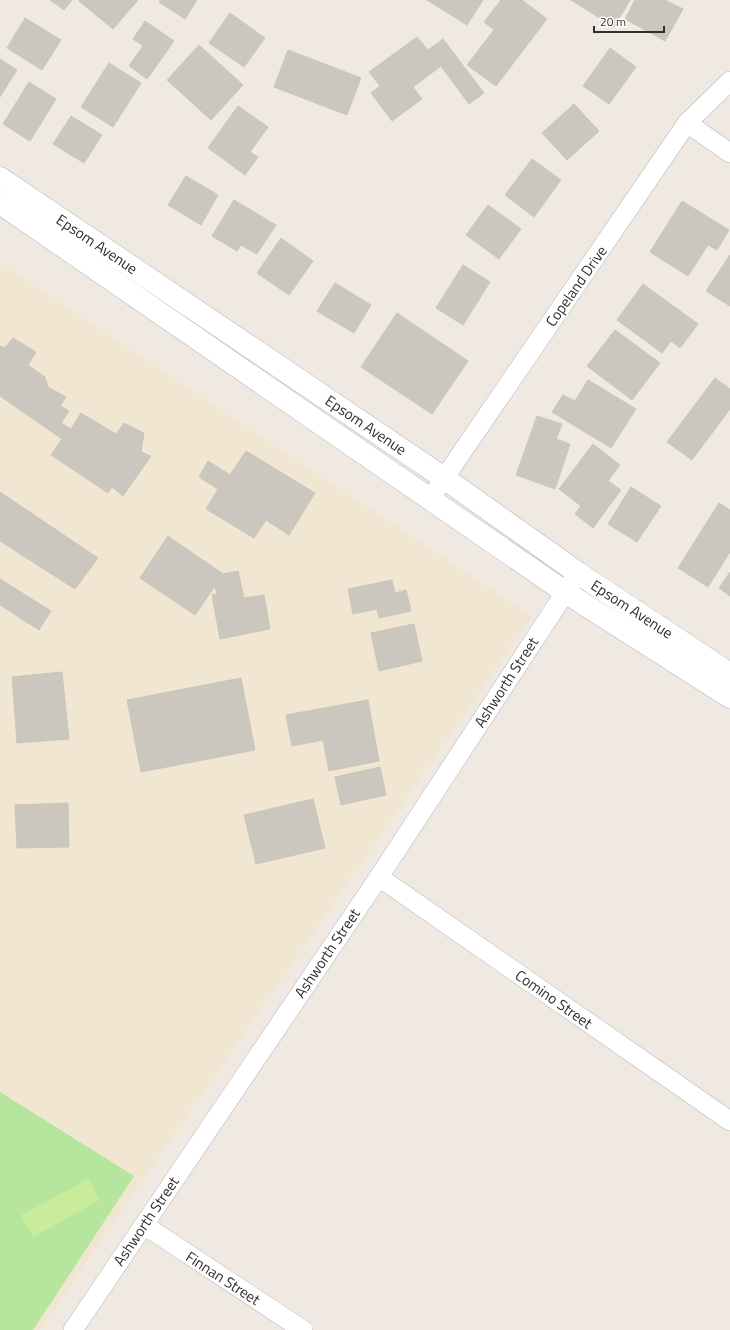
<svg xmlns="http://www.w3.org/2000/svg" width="730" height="1330" viewBox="0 0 730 1330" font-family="'Titillium Web',sans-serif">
	<rect width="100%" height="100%" fill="#efe9e1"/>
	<path fill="#f0e6d1" d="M0 262 532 616 40 1330H0Z"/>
	<path fill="#b6e59e" d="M0 1092 134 1176 33 1330H0Z"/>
	<path fill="#c9ec9a" d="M88 1179 100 1200 33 1237 21 1215Z"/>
	<g fill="#cbc7bf" stroke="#cbc5ba">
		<path d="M50 0H72L64 10Z"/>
		<path d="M80 0H138L113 29 79 1Z"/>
		<path d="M160 0H197L185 19 159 2Z"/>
		<path d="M427 0H483L467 25Z"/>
		<path d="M501 0H522L547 19 496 86 467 65 494 30 484 22Z"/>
		<path d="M571 0H630L614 27Z"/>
		<path d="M635 0H665L683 9 665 41 625 19Z"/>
		<path d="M230 13 265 38 244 67 209 43Z"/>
		<path d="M25 18 61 40 42 70 7 48Z"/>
		<path d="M145 21 174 41 147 79 129 66 143 46 133 39Z"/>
		<path d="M417 37 428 50 443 39 484 93 469 104 441 66 413 87 422 99 392 121 371 93 380 86 369 72Z"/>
		<path d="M199 45 243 85 211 120 167 80Z"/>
		<path d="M610 48 636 67 609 104 583 86Z"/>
		<path d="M288 50 361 78 347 115 274 87Z"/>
		<path d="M0 59 17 70 0 97Z"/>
		<path d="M109 63 141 83 113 127 81 107Z"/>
		<path d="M29 82 56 99 30 141 3 124Z"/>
		<path d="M574 104 599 131 567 160 542 133Z"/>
		<path d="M238 106 268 127 250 152 258 157 245 175 208 148Z"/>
		<path d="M71 116 102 135 84 163 53 144Z"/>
		<path d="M532 159 561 180 534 217 505 195Z"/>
		<path d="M186 176 218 195 201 225 168 205Z"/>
		<path d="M234 200 276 225 257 254 241 245 237 251 212 236Z"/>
		<path d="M682 201 729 230 717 250 708 245 688 276 650 252Z"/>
		<path d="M488 205 521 229 499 259 466 235Z"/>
		<path d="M281 238 313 261 289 295 257 273Z"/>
		<path d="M730 255V306L706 291Z"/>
		<path d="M463 265 490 282 463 325 436 308Z"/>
		<path d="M335 283 371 305 354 333 317 311Z"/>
		<path d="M643 284 698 324 680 348 671 341 662 353 617 320Z"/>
		<path d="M397 313 468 361 432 414 361 367Z"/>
		<path d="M615 330 660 363 632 400 587 366Z"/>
		<path d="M13 338 36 352 28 365 45 377 48 387 66 397 60 406 69 411 61 423 71 429 81 413 116 434 124 423 144 433 141 452 151 456 123 496 112 487 108 493 51 455 62 439 0 396V346L5 348Z"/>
		<path d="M715 378 730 389V409L692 460 667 442Z"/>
		<path d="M588 380 636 409 611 448 552 412 563 395 575 401Z"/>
		<path d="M537 416 562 424 556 439 570 444 555 489 516 475Z"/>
		<path d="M593 444 620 465 608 481 621 490 593 528 575 514 581 506 559 489Z"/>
		<path d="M246 451 315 493 289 535 266 520 254 538 206 509 218 489 199 477 208 461 230 475Z"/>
		<path d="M631 487 661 506 637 542 608 524Z"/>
		<path d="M0 492 98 558 75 589 0 541Z"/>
		<path d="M719 503 730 510V552L708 587 678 568Z"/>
		<path d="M168 536 223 574 195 615 140 578Z"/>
		<path d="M238 571 244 598 264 595 270 629 220 639 212 595 217 594 215 587 223 574Z"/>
		<path d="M730 572V596L719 588Z"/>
		<path d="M0 579 51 611 39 630 0 605Z"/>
		<path d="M392 580 395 593 406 590 411 611 379 618 377 609 353 614 348 589Z"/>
		<path d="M414 624 422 661 379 671 371 633Z"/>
		<path d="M62 672 69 739 17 743 12 677Z"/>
		<path d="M241 678 255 750 141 772 127 700Z"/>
		<path d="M368 700 379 761 329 771 323 740 292 746 286 715Z"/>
		<path d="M380 767 386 795 341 805 335 777Z"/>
		<path d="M313 799 325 848 256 864 244 815Z"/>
		<path d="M68 803 69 847 17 848 15 805Z"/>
	</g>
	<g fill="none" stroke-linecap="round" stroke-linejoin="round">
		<g stroke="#b4b7c1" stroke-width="20">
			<g id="street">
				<path d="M687 123 730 153"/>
				<path d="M430 499 687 123 730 81"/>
				<path d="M379 877 730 1121"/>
				<path d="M144 1225 303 1330"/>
				<path d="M73 1330 379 877 578 573"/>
			</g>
		</g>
		<g stroke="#b4b7c1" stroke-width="23">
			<g id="secondary">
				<path d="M0 178 444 478 578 573 730 674"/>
				<path d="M0 203 565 592 730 697"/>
			</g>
		</g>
		<use href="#street" stroke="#fff" stroke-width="19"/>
		<use href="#secondary" stroke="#fff" stroke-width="22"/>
	</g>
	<g text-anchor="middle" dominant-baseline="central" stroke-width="3" stroke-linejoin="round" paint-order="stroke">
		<g font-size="15" fill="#2e2e2e" stroke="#fff">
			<text transform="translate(97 244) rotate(34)">Epsom Avenue</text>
			<text transform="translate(576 286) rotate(-55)">Copeland Drive</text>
			<text transform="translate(366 425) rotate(34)">Epsom Avenue</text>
			<text transform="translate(632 609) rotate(33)">Epsom Avenue</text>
			<text transform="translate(506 682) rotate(-57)">Ashworth Street</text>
			<text transform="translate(327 953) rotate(-56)">Ashworth Street</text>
			<text transform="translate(554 999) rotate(35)">Comino Street</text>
			<text transform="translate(146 1221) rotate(-56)">Ashworth Street</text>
			<text transform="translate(223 1278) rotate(33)">Finnan Street</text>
		</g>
	</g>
	<path d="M594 26v6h70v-6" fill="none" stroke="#2e2e2e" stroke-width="2"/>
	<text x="600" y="26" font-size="12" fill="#2e2e2e" stroke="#ffffff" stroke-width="3" paint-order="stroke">20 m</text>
</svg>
